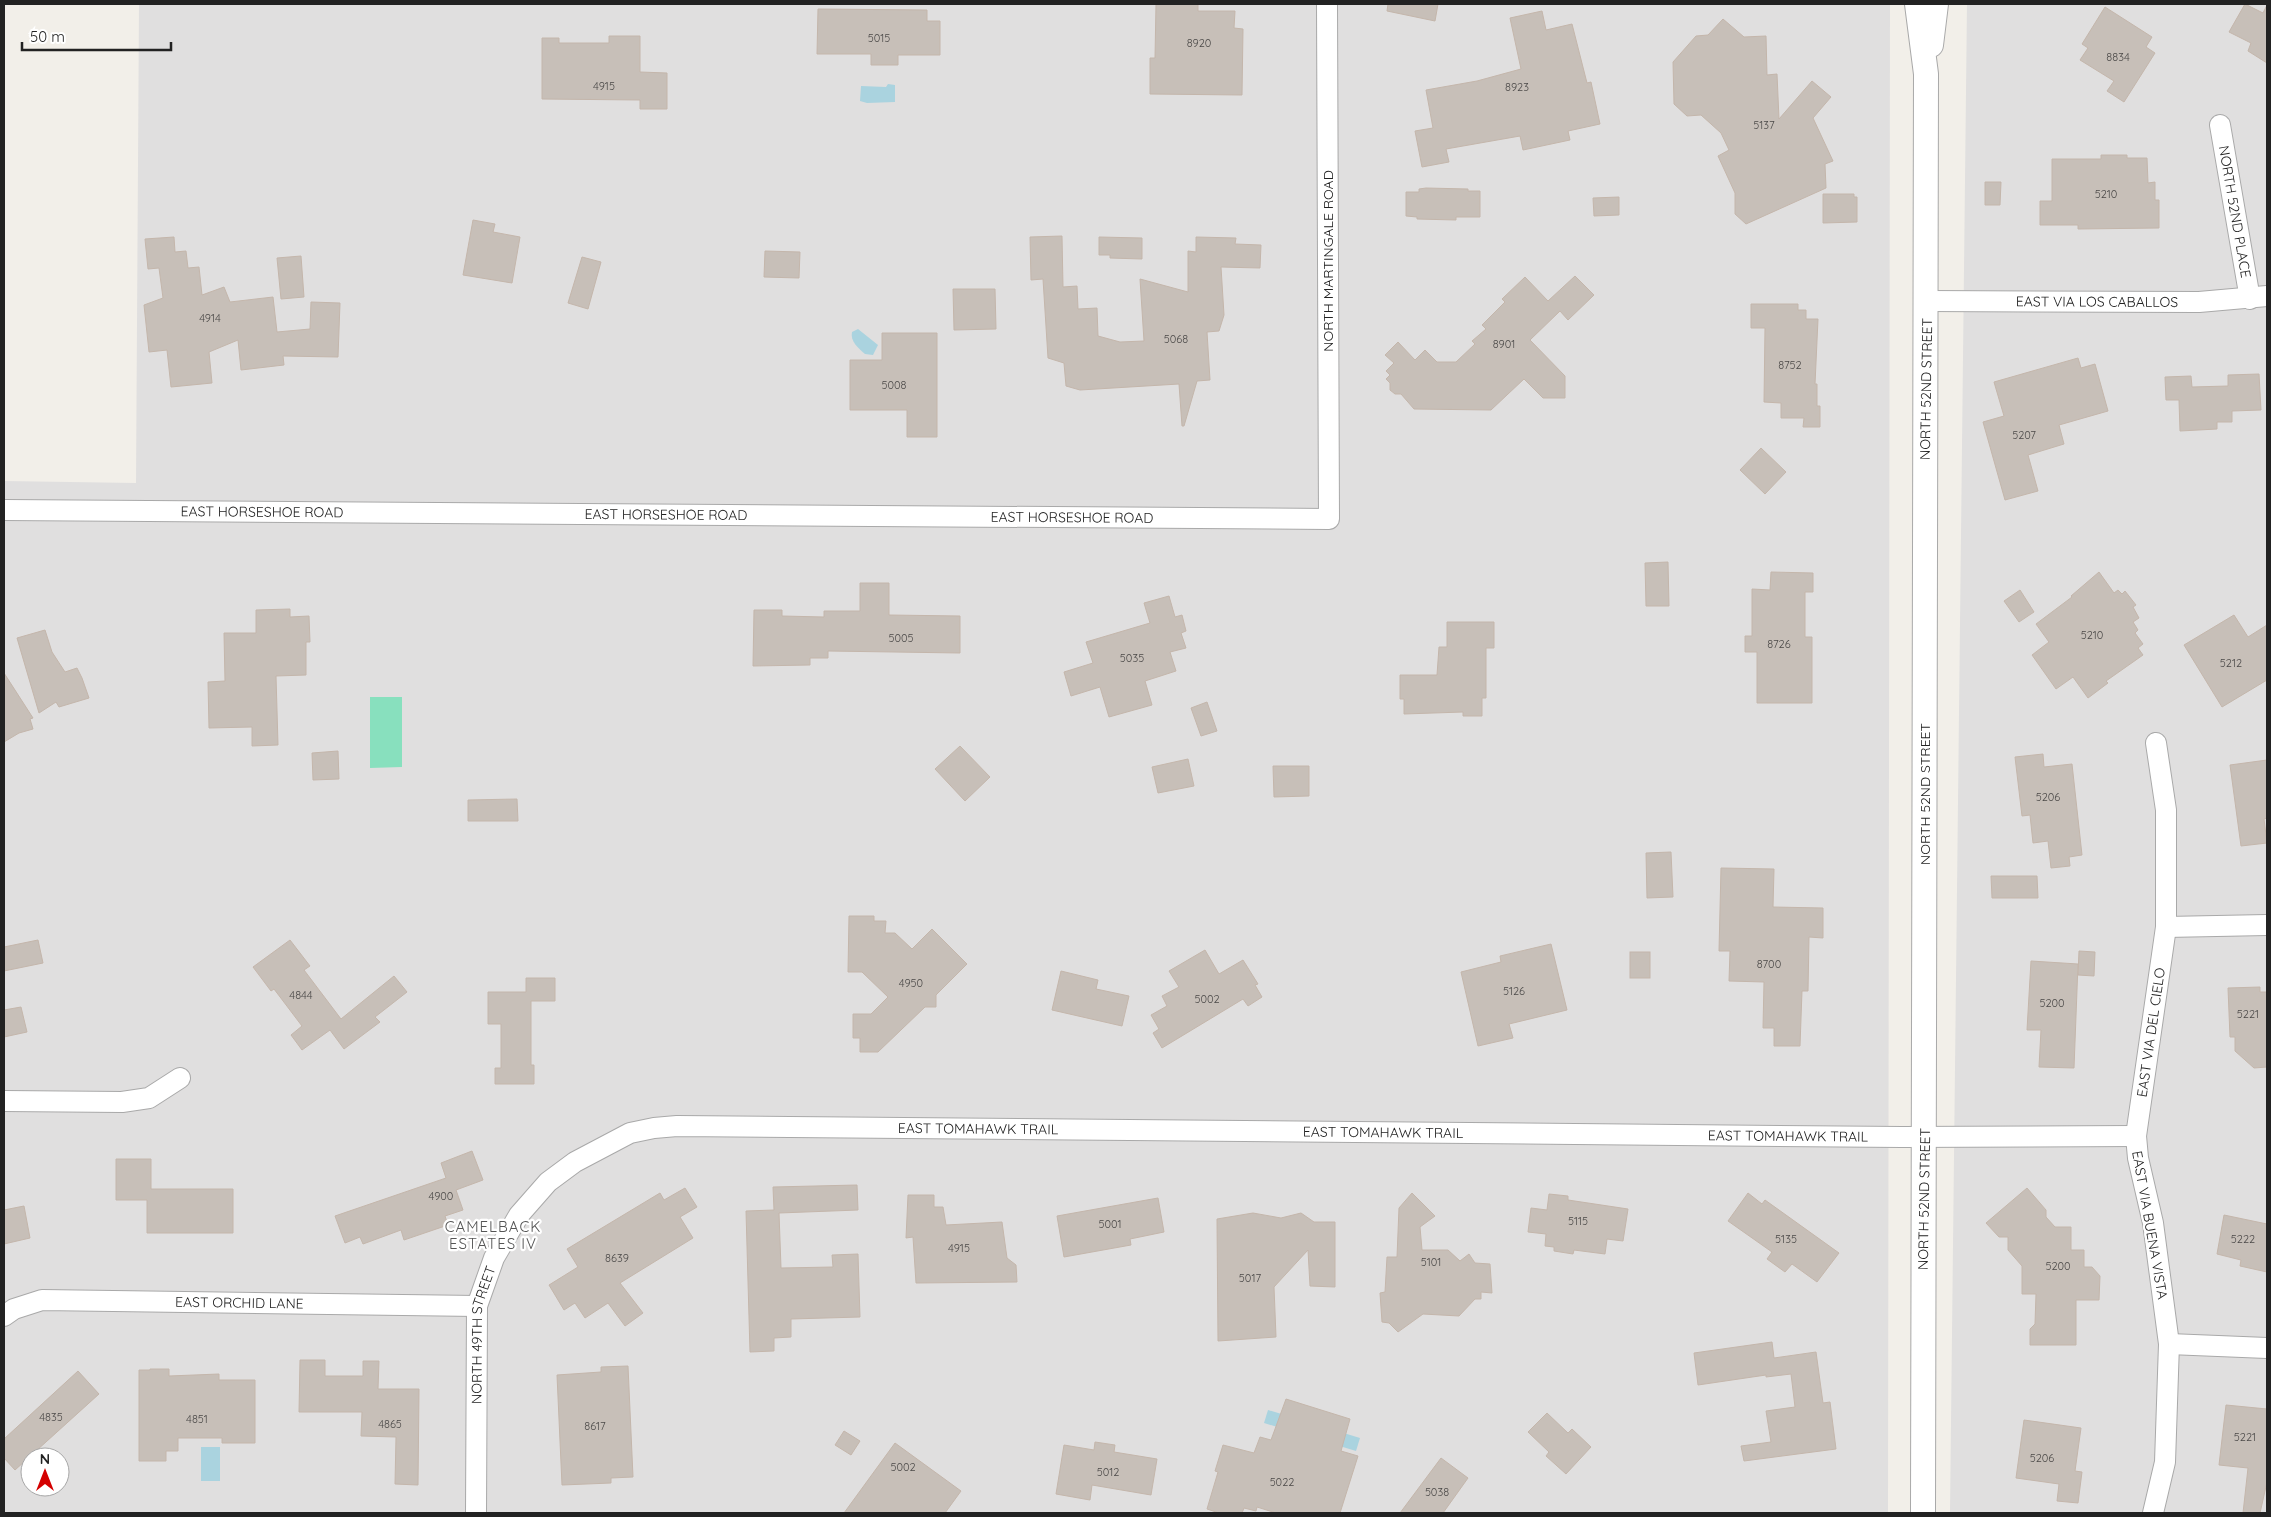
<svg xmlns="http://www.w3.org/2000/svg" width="2271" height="1517" viewBox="0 0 2271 1517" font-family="Quicksand,sans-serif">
	<rect width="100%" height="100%" fill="#f2efe9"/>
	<g fill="#e0dfdf" fill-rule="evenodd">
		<path d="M139 4H1890L1888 1513H4V481L136 483ZM30 1457H60V1487H30Z"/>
		<path d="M1967 4H2267V1513H1950Z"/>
	</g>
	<path fill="#88e0be" d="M370 697H402V767L370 768Z"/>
	<g fill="#aad3df">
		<path d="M888 84 895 85V102L867 103 860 101 861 86 886 87Z"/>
		<path d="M858 329 878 345 873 355 865 354C858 348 850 341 852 332Z"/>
		<path d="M1268 1410 1360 1438 1356 1451 1264 1423Z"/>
		<rect x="201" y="1447" width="19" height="34"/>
	</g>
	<g fill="#c7bfb8" stroke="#c4b6ab">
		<path d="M1156 4H1198V11H1235L1234 28 1243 29 1242 95 1150 94V58H1155Z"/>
		<path d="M1388 4H1438L1435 21 1387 11Z"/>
		<path d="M2245 4 2263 13 2267 5V63L2248 51 2251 43 2229 32Z"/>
		<path d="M2105 7 2152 37 2146 47 2155 53 2124 102 2107 91 2114 81 2080 60 2088 48 2082 44Z"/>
		<path d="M818 9 927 10V21H940V55H898V65H871V54H817Z"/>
		<path d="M1542 11 1546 30 1572 24 1587 83 1591 82 1600 124 1568 131 1570 140 1523 150 1520 136 1446 149 1449 162 1422 167 1415 131 1433 128 1426 90 1477 81 1521 69 1510 18Z"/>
		<path d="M1723 19 1744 37 1766 36 1767 75 1777 74 1779 119 1812 81 1831 97 1813 118 1833 161 1825 164 1826 188 1746 224 1735 214V193L1718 156 1729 150 1721 133 1701 115 1687 116 1674 104 1673 62 1696 36 1708 35Z"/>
		<path d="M609 36H640V72L667 73V109H640V100L542 99V38H559V43H609Z"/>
		<path d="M2101 155H2127V158H2147L2148 183 2155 182V200H2159V228L2078 229V225H2040V201H2052V159H2101Z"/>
		<path d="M1985 182H2001L2000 205H1985Z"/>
		<path d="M1426 188 1468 189V191H1480V217H1456V220L1417 219V217L1406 216V192H1419V189Z"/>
		<path d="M1823 194H1854V197H1857V222L1823 223Z"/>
		<path d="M1619 197V215L1594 216 1593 198Z"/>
		<path d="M473 220 495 224 493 232 520 237 512 283 463 275Z"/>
		<path d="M1062 236 1063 287 1077 286 1078 309 1097 308 1098 336 1120 342 1144 341 1140 279 1188 292V251L1196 252V237L1236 238 1235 244 1261 245 1260 268 1221 267 1224 315 1219 331 1207 332 1210 380 1197 381 1184 426H1182L1179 384 1080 390 1066 386 1064 363 1048 358 1043 279 1031 280 1030 237Z"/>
		<path d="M174 237 175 252 186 251 188 268 199 267 202 295 224 287 230 302 273 297 277 332 310 329 311 302 340 303 338 357 283 356 284 365 241 370 238 340 209 352 212 383 171 387 167 350 149 352 144 305 163 298 159 268 148 269 145 239Z"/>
		<path d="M1099 237 1142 238V259L1110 258V255H1099Z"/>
		<path d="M765 251 800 252 799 278 764 277Z"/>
		<path d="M301 256 304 297 281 299 277 258Z"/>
		<path d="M582 257 601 262 588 309 568 303Z"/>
		<path d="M1575 276 1594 295 1568 320 1560 311 1530 340 1565 376V398H1543L1524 379 1491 410 1414 409 1401 394H1395L1390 390V383L1386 379 1390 375 1386 371 1394 363 1385 355 1398 342 1415 360 1425 350 1437 362H1456L1475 344 1472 341 1486 329 1482 325 1505 302 1502 299 1525 277 1548 301Z"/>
		<path d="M953 289H995L996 329 954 330Z"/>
		<path d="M1751 304H1798V310H1806V319H1818L1815 384H1817V406H1820V427H1803L1804 418H1781V403L1764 402 1765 328H1751Z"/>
		<path d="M882 333H937V437H907V410H850V360H882Z"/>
		<path d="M2078 358 2081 368 2095 364 2108 411 2059 425 2064 444 2028 455 2038 491 2005 500 1983 422 2004 416 1994 382Z"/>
		<path d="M2259 374 2261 410 2232 411V422H2217V429L2180 431 2179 400H2166L2165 377 2191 376 2192 387 2228 386V375Z"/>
		<path d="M1761 448 1786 472 1765 494 1740 470Z"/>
		<path d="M1668 562 1669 606H1646L1645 563Z"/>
		<path d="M1771 572 1813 573V592H1805V637H1812V703H1757V652H1745V636H1752V589L1770 590Z"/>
		<path d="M2099 572 2114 593 2118 590 2122 594 2125 591 2136 605 2133 607 2139 618 2133 622 2138 630 2135 633 2143 644 2138 648 2143 655 2106 681 2108 683 2088 698 2073 677 2056 689 2032 655 2049 642 2036 624 2072 597 2071 596Z"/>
		<path d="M860 583H889V615L960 616V653L828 651V658H810V665L753 666 754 610H782V616L824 617V611H860Z"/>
		<path d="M2020 590 2034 612 2019 622 2004 601Z"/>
		<path d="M1169 596 1175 617 1182 615 1186 631 1181 633 1186 648 1170 652 1176 671 1145 681 1152 705 1109 717 1100 687 1071 696 1064 672 1093 663 1086 642 1150 623 1144 603Z"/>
		<path d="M290 609V617L309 616 310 642H306V675L276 676 278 745 252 746V727L209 728 208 682 225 681 224 633H256V610Z"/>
		<path d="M2234 615 2248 637 2267 625V680L2222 707 2184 645Z"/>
		<path d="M1447 622H1494V648H1486V698H1482V716H1463V712L1404 714V699H1400V675H1437L1439 647H1447Z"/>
		<path d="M45 630 52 652 65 672 77 668 82 678 89 698 59 707 56 702 39 713 17 638Z"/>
		<path d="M4 673 33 718 30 719 33 729 19 733 4 742Z"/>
		<path d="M1207 702 1217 731 1201 736 1191 708Z"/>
		<path d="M960 746 990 777 965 801 935 769Z"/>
		<path d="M338 751 339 779 313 780 312 753Z"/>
		<path d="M2043 754 2044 767 2072 764 2082 855 2069 857 2070 866 2051 868 2048 841 2033 843 2030 815 2022 816 2015 757Z"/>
		<path d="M1188 759 1194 786 1158 793 1152 767Z"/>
		<path d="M2267 760V818L2264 819 2267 843 2241 846 2230 765Z"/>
		<path d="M1273 766H1309V796L1274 797Z"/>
		<path d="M517 799 518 821H468V800Z"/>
		<path d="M1671 852 1673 897 1647 898 1646 853Z"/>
		<path d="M1721 868 1774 869 1773 907 1823 908V938L1809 937 1808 991H1802L1800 1046H1774V1028H1763L1764 982 1729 981 1730 951H1719Z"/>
		<path d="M1991 876H2037L2038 898H1992Z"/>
		<path d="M849 916H874V921H886L885 933H895L912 949 932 929 967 964 936 995V1007H925L878 1052H860V1038H853V1014H871L888 997 862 972H848Z"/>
		<path d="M38 940 43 963 4 971V947Z"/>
		<path d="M290 940 310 966 304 970 341 1019 394 976 407 992 375 1017 380 1022 344 1049 330 1030 302 1050 291 1035 302 1026 274 989 271 991 253 967Z"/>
		<path d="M1551 944 1567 1010 1509 1024 1513 1038 1478 1046 1461 972 1501 962 1500 956Z"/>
		<path d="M1205 950 1219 974 1243 960 1258 984 1255 985 1262 997 1248 1006 1243 999 1162 1048 1153 1033 1159 1029 1151 1015 1167 1006 1162 996 1179 987 1169 971Z"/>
		<path d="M2079 951 2095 952 2094 976 2078 975Z"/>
		<rect x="1630" y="952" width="20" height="26"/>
		<path d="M2031 961 2078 964 2074 1068 2039 1067 2041 1030H2027Z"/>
		<path d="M1061 971 1098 980 1096 989 1129 996 1122 1026 1052 1010Z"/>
		<path d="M526 978H555V1001H531V1065H534V1084H495V1068H501V1024H488V992H526Z"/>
		<path d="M2260 987V992H2267V1067L2254 1068 2235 1051V1037H2230L2228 988Z"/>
		<path d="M21 1007 27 1032 4 1037V1010Z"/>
		<path d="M472 1151 483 1180 456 1190 463 1210 445 1216 448 1225 404 1240 401 1230 363 1244 360 1237 345 1243 335 1216 446 1178 441 1163Z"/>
		<path d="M116 1159H151V1189H233V1233H147V1200H116Z"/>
		<path d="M857 1185 858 1210 779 1213 781 1268 833 1267 832 1255 858 1254 860 1317 791 1319V1337L774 1338V1351L750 1352 746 1211 774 1210 773 1187Z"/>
		<path d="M685 1188 697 1207 680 1217 693 1238 620 1283 643 1313 625 1326 608 1303 585 1318 575 1303 564 1310 549 1285 578 1267 567 1249 660 1193 664 1200Z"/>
		<path d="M2027 1188 2046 1210V1217L2055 1227H2071V1250H2084V1267H2092L2100 1276 2099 1300H2076V1345H2030V1329L2035 1324 2036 1294H2022V1266L2008 1250V1237H1999L1986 1223Z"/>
		<path d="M1412 1193 1435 1216 1420 1227 1422 1250H1448L1460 1261 1469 1254 1475 1263 1490 1264 1492 1293 1481 1292V1299H1475L1459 1316 1423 1314 1398 1332 1389 1323 1382 1322 1380 1293 1385 1292 1387 1257H1397L1399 1208Z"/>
		<path d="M1748 1193 1762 1204 1765 1200 1839 1253 1817 1282 1792 1264 1785 1272 1767 1259 1772 1252 1728 1221Z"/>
		<path d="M1549 1194 1568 1196V1200L1628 1209 1623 1241 1607 1239 1605 1254 1574 1250 1573 1254 1554 1251V1247L1545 1246 1546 1234 1528 1232 1531 1208 1547 1210Z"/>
		<path d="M908 1195H934V1207H943L946 1225 1002 1222 1007 1258 1016 1265 1017 1282 916 1283 913 1237 906 1238Z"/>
		<path d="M1158 1198 1164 1232 1130 1239 1131 1245 1064 1257 1057 1216Z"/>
		<path d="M24 1206 30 1238 4 1244V1210Z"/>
		<path d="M1253 1213 1281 1218 1301 1213 1314 1222H1335V1287L1310 1286 1308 1250 1274 1287 1276 1337 1218 1341 1217 1219Z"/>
		<path d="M2224 1215 2267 1224V1272L2240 1266 2241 1260 2217 1254Z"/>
		<path d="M1772 1342 1774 1358 1816 1352 1823 1403 1830 1402 1836 1449 1744 1461 1741 1446 1771 1442 1766 1411 1795 1407 1791 1374 1766 1377V1375L1698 1385 1694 1353Z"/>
		<path d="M300 1360H325V1376H363V1361H379L378 1389H419L418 1485 395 1484 396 1437 361 1436 362 1412H299Z"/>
		<path d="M628 1366 633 1477 611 1478V1483L562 1485 557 1375 601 1372V1367Z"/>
		<path d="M150 1369H169V1376L219 1374V1380H255V1443H222V1438H178V1451H166V1461H139V1370H150Z"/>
		<path d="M78 1371 99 1394 15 1470 4 1458V1439Z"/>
		<path d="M1286 1399 1350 1419 1341 1451 1358 1456 1340 1513H1276L1257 1507 1256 1511 1244 1508 1242 1513H1219L1207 1509 1218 1472 1215 1471 1223 1445 1254 1453 1260 1437 1271 1440Z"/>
		<path d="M2226 1405 2267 1409V1482L2260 1513H2243L2248 1468 2219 1465Z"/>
		<path d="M1547 1413 1568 1433 1572 1429 1591 1447 1566 1474 1546 1456 1549 1452 1528 1432Z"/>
		<path d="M2024 1420 2081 1428 2075 1471 2082 1472 2078 1503 2057 1501 2059 1484 2016 1478Z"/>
		<path d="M844 1431 860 1441 851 1455 835 1445Z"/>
		<path d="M1095 1442 1115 1445 1114 1452 1157 1459 1151 1495 1092 1485 1090 1500 1056 1494 1064 1445 1094 1450Z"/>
		<path d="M895 1443 961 1491 945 1513H844Z"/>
		<path d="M1441 1458 1468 1478 1443 1513H1400Z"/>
	</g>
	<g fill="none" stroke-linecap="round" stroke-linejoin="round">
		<g stroke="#a9a9a9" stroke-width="22">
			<g id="minor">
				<path id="s1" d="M2220 125 2250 299"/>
				<path id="s2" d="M1927 301 2199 302 2267 296"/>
				<path id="s3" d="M4 510 1329 519 1327 4"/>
				<path d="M2166 927 2267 925"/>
				<path d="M4 1101 122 1102 149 1098 180 1078"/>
				<path id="s4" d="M4 1316 14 1309 42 1300 477 1306"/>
				<path d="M2169 1344 2267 1348"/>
				<path id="s5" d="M476 1513 477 1306 494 1258 519 1215 548 1182 575 1162 630 1133 654 1128 677 1126 1902 1137 2136 1136"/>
				<path id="s6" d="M2153 1513 2165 1462 2169 1344 2153 1223 2138 1158 2136 1136 2166 927V810L2156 743"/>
			</g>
		</g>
		<g stroke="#a9a9a9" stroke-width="26">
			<g id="tertiary">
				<path d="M1917 4 1926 74 1923 1513"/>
				<path d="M1931 45 1936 4"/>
			</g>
		</g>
		<use href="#minor" stroke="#fff" stroke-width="20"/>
		<use href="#tertiary" stroke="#fff" stroke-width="24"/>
	</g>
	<g text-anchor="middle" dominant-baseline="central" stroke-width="4.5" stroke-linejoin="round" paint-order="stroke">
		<g font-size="11" fill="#4b4948">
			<text x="879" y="38">5015</text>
			<text x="1199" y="43">8920</text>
			<text x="2118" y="57">8834</text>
			<text x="604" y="86">4915</text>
			<text x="1517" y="87">8923</text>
			<text x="1764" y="125">5137</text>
			<text x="2106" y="194">5210</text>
			<text x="210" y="318">4914</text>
			<text x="1176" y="339">5068</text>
			<text x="1504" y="344">8901</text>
			<text x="1790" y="365">8752</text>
			<text x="894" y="385">5008</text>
			<text x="2024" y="435">5207</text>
			<text x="2092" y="635">5210</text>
			<text x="901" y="638">5005</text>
			<text x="1779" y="644">8726</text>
			<text x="1132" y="658">5035</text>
			<text x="2231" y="663">5212</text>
			<text x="2048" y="797">5206</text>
			<text x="1769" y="964">8700</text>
			<text x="911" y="983">4950</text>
			<text x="1514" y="991">5126</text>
			<text x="301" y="995">4844</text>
			<text x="1207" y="999">5002</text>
			<text x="2052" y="1003">5200</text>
			<text x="2248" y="1014">5221</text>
			<text x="441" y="1196">4900</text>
			<text x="1578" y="1221">5115</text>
			<text x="1110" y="1224">5001</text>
			<text x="1786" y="1239">5135</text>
			<text x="2243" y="1239">5222</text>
			<text x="959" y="1248">4915</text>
			<text x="617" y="1258">8639</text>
			<text x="1431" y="1262">5101</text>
			<text x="2058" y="1266">5200</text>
			<text x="1250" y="1278">5017</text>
			<text x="51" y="1417">4835</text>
			<text x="197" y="1419">4851</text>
			<text x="390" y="1424">4865</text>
			<text x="595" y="1426">8617</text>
			<text x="2245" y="1437">5221</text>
			<text x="2042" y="1458">5206</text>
			<text x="903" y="1467">5002</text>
			<text x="1108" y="1472">5012</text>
			<text x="1282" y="1482">5022</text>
			<text x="1437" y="1492">5038</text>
		</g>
		<g font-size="14" fill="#222" stroke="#fff">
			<text stroke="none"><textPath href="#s1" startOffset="88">NORTH 52ND PLACE</textPath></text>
			<text transform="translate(1328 261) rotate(-90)">NORTH MARTINGALE ROAD</text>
			<text stroke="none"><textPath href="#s2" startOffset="170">EAST VIA LOS CABALLOS</textPath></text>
			<text transform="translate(1926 389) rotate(-89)">NORTH 52ND STREET</text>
			<text stroke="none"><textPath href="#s3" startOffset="258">EAST HORSESHOE ROAD</textPath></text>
			<text stroke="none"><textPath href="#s3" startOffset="662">EAST HORSESHOE ROAD</textPath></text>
			<text stroke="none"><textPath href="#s3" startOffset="1068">EAST HORSESHOE ROAD</textPath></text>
			<text transform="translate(1925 794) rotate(-90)">NORTH 52ND STREET</text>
			<text stroke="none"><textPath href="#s6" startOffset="486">EAST VIA DEL CIELO</textPath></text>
			<text stroke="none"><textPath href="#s5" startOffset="796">EAST TOMAHAWK TRAIL</textPath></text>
			<text stroke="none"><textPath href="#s5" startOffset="1201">EAST TOMAHAWK TRAIL</textPath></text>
			<text stroke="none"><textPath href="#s5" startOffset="1606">EAST TOMAHAWK TRAIL</textPath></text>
			<text transform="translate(1924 1199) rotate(-89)">NORTH 52ND STREET</text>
			<text transform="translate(2150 1225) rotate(80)">EAST VIA BUENA VISTA</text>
			<text stroke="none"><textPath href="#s4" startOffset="239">EAST ORCHID LANE</textPath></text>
			<text stroke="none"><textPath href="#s5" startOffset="179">NORTH 49TH STREET</textPath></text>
		</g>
		<g font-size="15" letter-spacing="1" fill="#555" stroke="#fff">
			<text x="493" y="1226">CAMELBACK<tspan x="493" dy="17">ESTATES IV</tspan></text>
		</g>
	</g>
	<rect width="2271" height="1517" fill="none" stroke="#222222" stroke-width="10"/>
	<g transform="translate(45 1472)"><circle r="24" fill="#ffffff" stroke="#a7a7a7"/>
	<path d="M0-4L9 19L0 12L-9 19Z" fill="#d40000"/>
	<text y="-8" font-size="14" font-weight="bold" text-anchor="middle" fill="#222222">N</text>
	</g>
	<path d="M22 42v8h149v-8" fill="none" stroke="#222222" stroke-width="2.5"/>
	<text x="30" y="42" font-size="15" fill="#222222" stroke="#ffffff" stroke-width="4" paint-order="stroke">50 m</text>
</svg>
